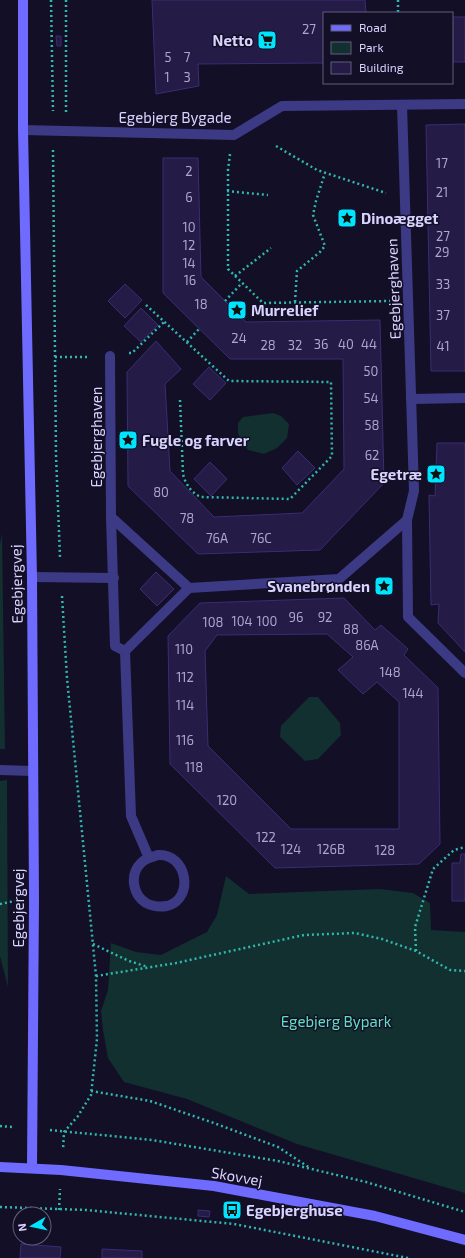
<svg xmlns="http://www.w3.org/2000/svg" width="465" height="1258" viewBox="0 0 465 1258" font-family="'Exo 2',sans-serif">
	<rect width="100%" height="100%" fill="#130f26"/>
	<g fill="#12302f">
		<path d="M273 413 281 416 289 424 287 438 277 448 264 454 248 450 241 441 238 433V423L243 417Z"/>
		<path d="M2 533 5 749H0V545Z"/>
		<path d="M309 697H318L340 723 341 735 318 759 305 761 280 737 281 726Z"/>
		<path d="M7 780 8 987 0 956V781Z"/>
		<path d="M226 876 249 894 380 889 413 893 430 903 431 930 465 932V1193L297 1144 187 1099 124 1082 108 1058 103 1030 101 1011 108 990 111 943 136 952 161 955 207 932 217 915Z"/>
	</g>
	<g fill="#241b47" stroke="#3b2d73" fill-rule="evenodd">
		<path d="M152 0H365L366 13H324V63L198 64 199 86 156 94Z"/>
		<rect x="452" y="17" width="13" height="45"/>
		<path d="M56 36H61V46H57Z"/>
		<path d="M465 124V371H431L426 125Z"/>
		<path d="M163 158H198L201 277 246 322 380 320 384 483 320 550 198 554 128 486 127 372 156 341 181 369 165 384 170 471 214 517 302 513 344 469 343 359H230L163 293Z"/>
		<path d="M125 284 142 300 125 318 108 301Z"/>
		<path d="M141 308 158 325 141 342 124 326Z"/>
		<path d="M209 367 226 383 210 400 193 384Z"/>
		<path d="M437 443H465V652L438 623 439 604 431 605 429 495 435 496Z"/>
		<path d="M298 451 315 468 297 485 282 468Z"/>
		<path d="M210 462 227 479 211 496 194 479Z"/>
		<path d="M156 572 174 589 157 606 140 589Z"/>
		<path d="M344 598 375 630 381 625 408 649 404 655 438 688 440 844 419 864 275 868 170 764 168 636 200 603ZM327 634 353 657 338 670 363 694 377 682 399 702V829H291L208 746 205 651 217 635Z"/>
		<path d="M461 854H465V901H452V863H460Z"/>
		<path d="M198 1210 210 1211 209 1217 198 1216Z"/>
		<path d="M21 1244 61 1247 60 1258H20Z"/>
		<path d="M102 1249 142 1251V1258H102Z"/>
	</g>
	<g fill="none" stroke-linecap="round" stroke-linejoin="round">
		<g stroke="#2fb8b0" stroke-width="2.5" stroke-dasharray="2 3" stroke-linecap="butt">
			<path d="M51 0 53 111"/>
			<path d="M398 0V13"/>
			<path d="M66 112V0"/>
			<path d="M276 146 317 170 386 193"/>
			<path d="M53 150 56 455 60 557"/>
			<path d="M230 154 228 170V269L263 303 390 301"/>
			<path d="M227 191 268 195"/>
			<path d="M235 276 271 248"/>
			<path d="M225 301 242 283"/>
			<path d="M295 302 297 271 320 252 325 246 313 215 316 201 325 173"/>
			<path d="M146 305 229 381 331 382 332 456 290 499 201 497C191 493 185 483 183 474L180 400"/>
			<path d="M187 342 199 329"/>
			<path d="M129 353H132L164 322"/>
			<path d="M55 357H90"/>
			<path d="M62 596 67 678 96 976 97 1039 91 1095 78 1116 64 1132 63 1150"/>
			<path d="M0 904 15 901"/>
			<path d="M93 944 129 961 148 967"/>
			<path d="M416 951 415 927 433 869 454 850 465 847"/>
			<path d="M96 976 176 963 304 935 355 933 382 939 416 951 450 970 465 971"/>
			<path d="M91 1091 150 1101 211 1122 278 1147 310 1168"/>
			<path d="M0 1126 13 1127"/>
			<path d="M50 1130 152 1140 278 1161 366 1182 465 1212"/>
			<path d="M0 1207 86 1210 234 1224 408 1258"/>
			<path d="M59 1210 60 1189"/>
		</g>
		<g stroke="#3d3a85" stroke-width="10">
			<path d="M411 399 465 398"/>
			<path d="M125 651 131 816 149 858C146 859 143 861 141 863 129 875 133 895 146 903 153 907 160 907 167 906 195 899 187 853 158 855 155 856 152 857 149 858"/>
		</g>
		<g stroke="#3d3a85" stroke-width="10">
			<path d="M402 105 414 491 407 520 408 617 465 673"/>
			<path d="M23 130 234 135 282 106 465 104"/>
			<path d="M110 356 111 517 115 646 125 651 189 588 339 579 407 520"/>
			<path d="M111 517 189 588"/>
			<path d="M32 577 114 578"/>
			<path d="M0 770 32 771"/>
		</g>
		<g stroke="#6f6bff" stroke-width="10">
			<path d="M23 0V130L32 577 34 899 32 1168"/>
			<path d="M0 1167 61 1170 214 1186 375 1216 465 1240"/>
		</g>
	</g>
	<defs>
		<g id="supermarket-square" transform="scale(1)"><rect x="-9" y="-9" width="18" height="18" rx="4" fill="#00e5ff" stroke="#130f26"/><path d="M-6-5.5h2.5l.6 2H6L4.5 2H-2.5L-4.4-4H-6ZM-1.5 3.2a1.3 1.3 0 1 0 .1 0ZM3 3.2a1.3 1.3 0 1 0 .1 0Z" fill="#111"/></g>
		<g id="sight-square" transform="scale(1)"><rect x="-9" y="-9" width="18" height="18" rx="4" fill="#00e5ff" stroke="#130f26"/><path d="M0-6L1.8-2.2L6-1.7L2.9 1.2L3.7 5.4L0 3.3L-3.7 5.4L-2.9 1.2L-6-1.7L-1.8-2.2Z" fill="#111"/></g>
		<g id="bus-square" transform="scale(1)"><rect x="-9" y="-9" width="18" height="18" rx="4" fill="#00e5ff" stroke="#130f26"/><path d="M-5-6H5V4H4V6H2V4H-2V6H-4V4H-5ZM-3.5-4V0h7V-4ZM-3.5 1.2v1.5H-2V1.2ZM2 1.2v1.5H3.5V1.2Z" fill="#111"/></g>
	</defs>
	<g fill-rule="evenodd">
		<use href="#supermarket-square" x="267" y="40"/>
		<use href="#sight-square" x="347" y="218"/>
		<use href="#sight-square" x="237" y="310"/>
		<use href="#sight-square" x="128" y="440"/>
		<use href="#sight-square" x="436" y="474"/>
		<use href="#sight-square" x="384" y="586"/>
		<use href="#bus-square" x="232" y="1210"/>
	</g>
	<g text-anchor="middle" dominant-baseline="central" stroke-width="3" stroke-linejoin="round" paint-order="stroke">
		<g font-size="13" fill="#aca6d1">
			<text x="309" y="29">27</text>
			<text x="168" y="57">5</text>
			<text x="187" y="57">7</text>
			<text x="167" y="77">1</text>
			<text x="187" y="77">3</text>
			<text x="442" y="163">17</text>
			<text x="189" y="171">2</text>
			<text x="442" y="192">21</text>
			<text x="189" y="197">6</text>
			<text x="189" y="227">10</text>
			<text x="443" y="236">27</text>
			<text x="189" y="245">12</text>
			<text x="442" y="252">29</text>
			<text x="189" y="263">14</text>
			<text x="190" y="280">16</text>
			<text x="443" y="284">33</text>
			<text x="201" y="304">18</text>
			<text x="443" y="315">37</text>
			<text x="239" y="338">24</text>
			<text x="321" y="344">36</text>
			<text x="346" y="344">40</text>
			<text x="369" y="344">44</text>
			<text x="268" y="345">28</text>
			<text x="295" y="345">32</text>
			<text x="443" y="346">41</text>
			<text x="371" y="371">50</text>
			<text x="371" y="398">54</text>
			<text x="372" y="425">58</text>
			<text x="372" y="455">62</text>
			<text x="161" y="492">80</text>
			<text x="187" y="518">78</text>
			<text x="217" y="538">76A</text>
			<text x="261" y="538">76C</text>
			<text x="296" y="617">96</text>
			<text x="325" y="617">92</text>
			<text x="242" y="621">104</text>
			<text x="267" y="621">100</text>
			<text x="213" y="622">108</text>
			<text x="351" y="629">88</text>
			<text x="367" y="645">86A</text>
			<text x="184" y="649">110</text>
			<text x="390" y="672">148</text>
			<text x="185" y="677">112</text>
			<text x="413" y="693">144</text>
			<text x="185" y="705">114</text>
			<text x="185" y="740">116</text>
			<text x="194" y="767">118</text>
			<text x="227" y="800">120</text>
			<text x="266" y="837">122</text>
			<text x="291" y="849">124</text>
			<text x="331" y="849">126B</text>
			<text x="385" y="850">128</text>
		</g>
		<g font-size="15" font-weight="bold" fill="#d9d4ff" stroke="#130f26" text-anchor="start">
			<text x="253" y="40" text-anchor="end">Netto</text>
			<text x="361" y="218">Dinoægget</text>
			<text x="251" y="310">Murrelief</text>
			<text x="142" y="440">Fugle og farver</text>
			<text x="422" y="474" text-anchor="end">Egetræ</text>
			<text x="370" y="586" text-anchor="end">Svanebrønden</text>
			<text x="246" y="1210">Egebjerghuse</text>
		</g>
		<g font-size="15" fill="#d9d4ff" stroke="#130f26">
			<text x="175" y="117">Egebjerg Bygade</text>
			<text transform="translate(393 289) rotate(-92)">Egebjerghaven</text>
			<text transform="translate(96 437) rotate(-90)">Egebjerghaven</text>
			<text transform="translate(16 584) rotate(-91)">Egebjergvej</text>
			<text transform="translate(18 908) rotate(-90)">Egebjergvej</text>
			<text transform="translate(237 1176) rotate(10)">Skovvej</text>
		</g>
		<g font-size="15" fill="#5fe0c0" stroke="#130f26">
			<text x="336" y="1021">Egebjerg Bypark</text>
		</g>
	</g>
	<rect x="323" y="12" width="130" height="72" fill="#130f26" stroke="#625e7d"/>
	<rect x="331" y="25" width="20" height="6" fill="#6f6bff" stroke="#625e7d"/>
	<text x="359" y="32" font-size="12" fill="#d9d4ff">Road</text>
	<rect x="331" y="42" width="20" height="12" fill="#12302f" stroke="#625e7d"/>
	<text x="359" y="52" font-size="12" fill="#d9d4ff">Park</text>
	<rect x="331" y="62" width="20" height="12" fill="#241b47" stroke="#625e7d"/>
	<text x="359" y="72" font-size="12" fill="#d9d4ff">Building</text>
	<g transform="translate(32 1226) rotate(261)"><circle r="19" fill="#130f26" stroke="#625e7d"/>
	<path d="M0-3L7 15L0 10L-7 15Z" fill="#00e5ff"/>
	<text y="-6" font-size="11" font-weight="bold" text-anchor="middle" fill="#d9d4ff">N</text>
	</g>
</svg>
